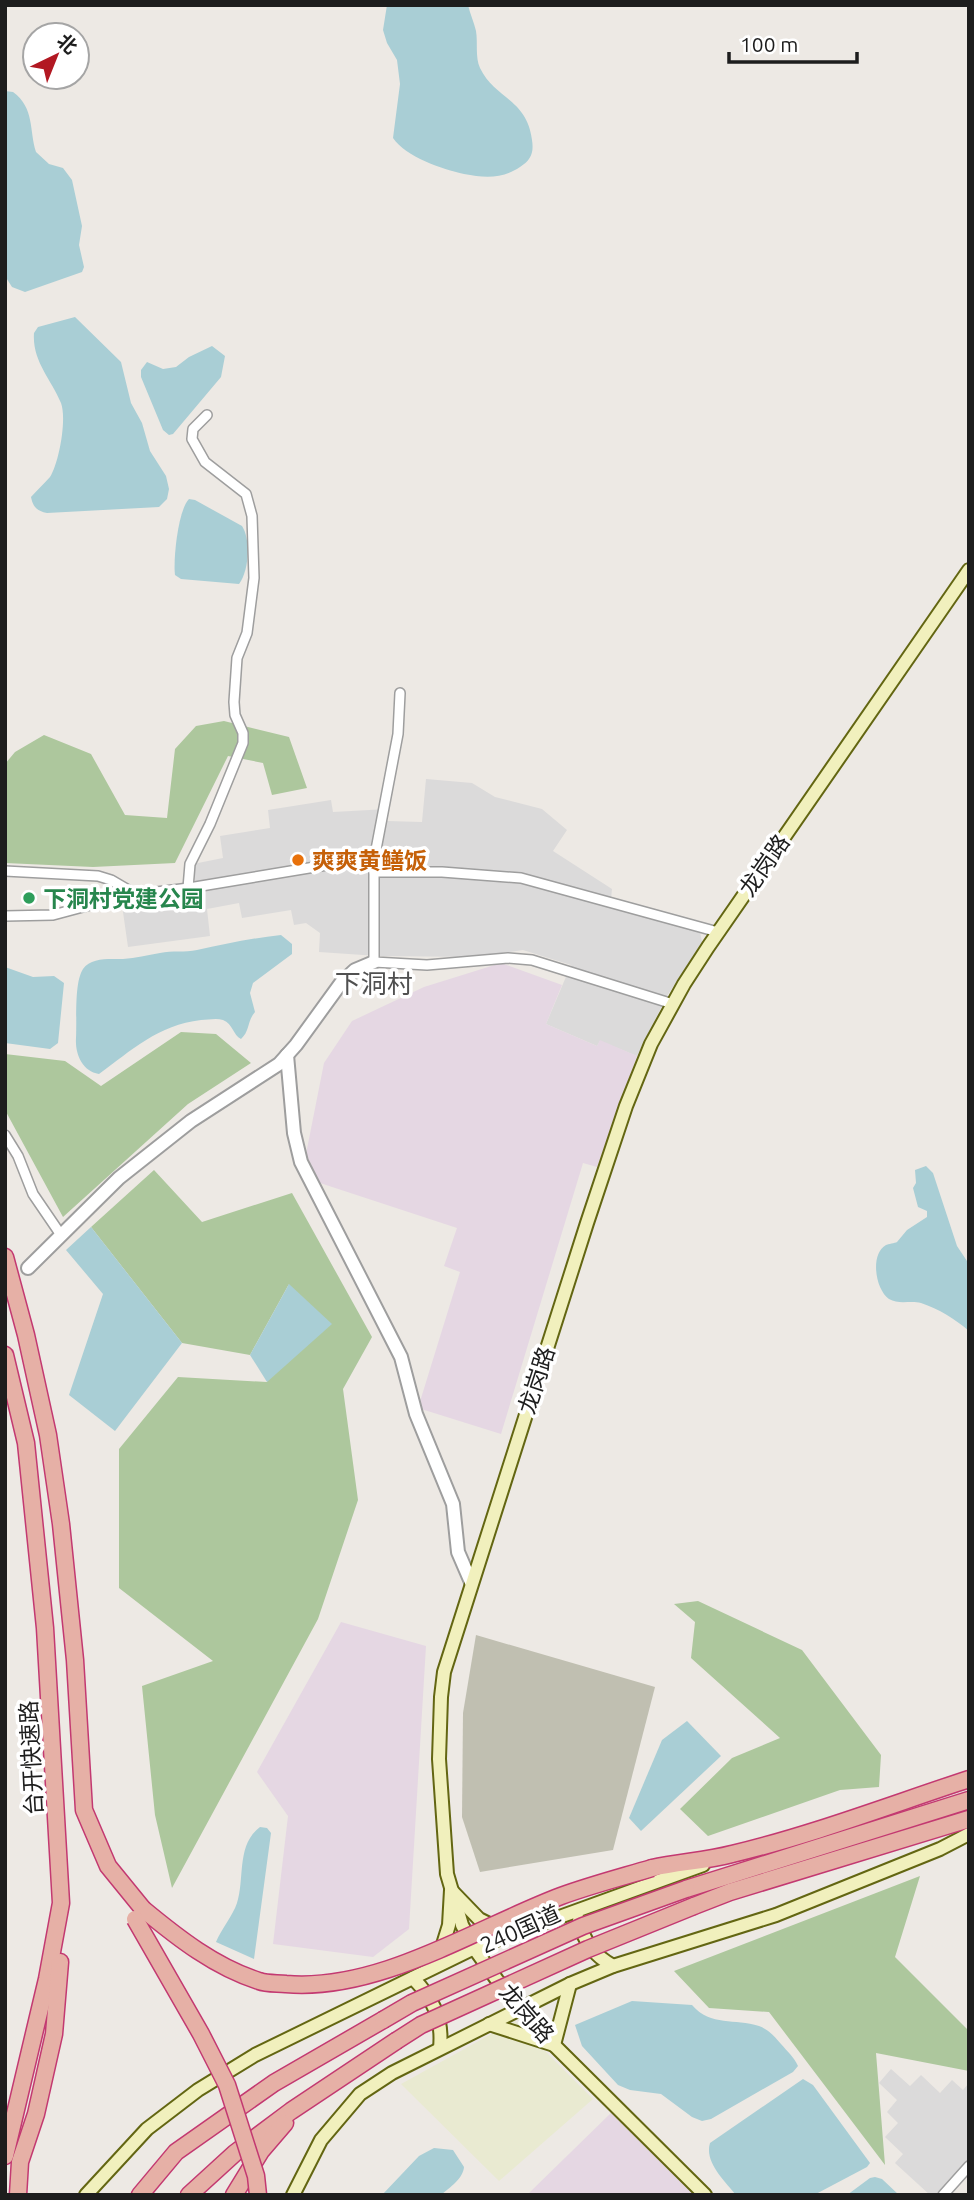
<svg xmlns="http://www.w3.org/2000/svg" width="974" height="2200" viewBox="0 0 974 2200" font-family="Ubuntu,'Noto Sans SC',sans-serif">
	<rect width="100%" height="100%" fill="#ede9e4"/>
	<g fill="#dbdada">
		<path d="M426 779 472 783 495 797 542 809 567 830 553 851 612 889 611 899 698 922 702 942 667 996 637 1056 600 1041 597 1046 546 1024 571 965 523 950 474 957 378 956 319 952 320 933 306 923 294 925 291 910 242 918 239 903 207 909 210 936 128 947 122 905 197 895 193 864 223 858 220 836 270 828 268 810 331 800 333 812 387 809V821L422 822Z"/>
		<path d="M891 2069 910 2086 921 2075 940 2093 952 2080 963 2090 969 2083V2159L935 2195H930L895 2163 903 2154 885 2137 898 2123 887 2112 897 2100 879 2083Z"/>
	</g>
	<g fill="#e5d7e3">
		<path d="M501 963 562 985 546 1024 597 1046 600 1040 637 1056 597 1167 583 1163 501 1434 418 1408 460 1272 444 1266 457 1228 320 1183 306 1154 324 1063 352 1021 424 987Z"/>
		<path d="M341 1622 426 1646 409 1929 373 1957 273 1944 288 1816 257 1772Z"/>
		<path d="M612 2112 696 2195H527Z"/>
	</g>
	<path fill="#c0bfb1" d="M476 1635 655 1687 613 1850 480 1872 462 1817 463 1713Z"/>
	<path fill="#e9ead1" d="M515 2021 593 2099 499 2181 401 2084Z"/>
	<g fill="#adc79d">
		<path d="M224 721 289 737 307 788 272 795 263 763 228 756 175 863 93 867 5 863V764L15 752 44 735 91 754 125 815 167 818 175 749 196 726Z"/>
		<path d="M181 1032 216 1034 251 1063 188 1104 63 1217 5 1110V1054L65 1061 101 1086Z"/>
		<path d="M154 1170 202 1222 292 1193 372 1337 343 1389 358 1500 318 1619 172 1888 155 1815 142 1686 213 1661 119 1588V1449L178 1377 267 1382 289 1284 250 1355 182 1343 91 1227Z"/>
		<path d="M698 1601 802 1650 881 1755 879 1787 840 1790 708 1836 680 1809 732 1758 780 1738 691 1658 695 1622 674 1604Z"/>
		<path d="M920 1876 895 1957 969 2031V2071L876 2053 885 2165 769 2012 709 2008 674 1971Z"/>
	</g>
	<g fill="#a9ced5">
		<path d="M387 5H468C470 14 474 22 476 31 478 43 475 57 480 68 495 99 527 99 532 140 534 153 531 160 520 167 502 179 485 178 464 174 442 169 406 157 393 138L400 84 397 60 387 43 383 30Z"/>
		<path d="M5 91 13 92C35 108 29 131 36 152L49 164 63 168 72 180 82 226 79 245 84 267 82 272 25 292 12 287 5 276Z"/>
		<path d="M75 317 121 362 131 403 142 423 150 451 166 476 169 489 167 499 159 507 47 513C37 511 33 507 31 497 37 490 44 484 50 477 59 463 67 419 61 403 51 379 32 361 34 333L38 327Z"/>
		<path d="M212 346 225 356 221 377 173 434 169 435 163 430 141 377V370L147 362 163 369 176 367 189 357Z"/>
		<path d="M189 499 195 500 242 526C251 540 249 571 239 584L181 579 175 575C173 560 178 510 189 499Z"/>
		<path d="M281 935 292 944V954L253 983 250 993 255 1012C247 1021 250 1031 241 1039 233 1035 233 1024 223 1020 216 1018 208 1020 201 1020 158 1025 132 1050 99 1074 82 1071 75 1054 76 1038 77 1020 74 983 83 969 91 957 110 959 123 959 136 958 147 955 160 953 172 950 185 953 197 950 225 944 252 938 281 935Z"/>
		<path d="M5 967 33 977 54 976 64 983 58 1043 50 1049 5 1043Z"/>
		<path d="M926 1166 933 1173 957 1246 969 1264V1331C955 1319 939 1309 921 1303 911 1300 899 1305 889 1299 875 1289 870 1254 886 1245 888 1244 895 1243 897 1242L907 1230 927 1217V1211L918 1207 913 1188 916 1183 915 1170Z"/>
		<path d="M91 1227 182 1343 115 1431 69 1395 103 1294 66 1250Z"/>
		<path d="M289 1284 332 1324 267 1382 250 1355Z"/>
		<path d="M687 1721 721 1756 641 1831 629 1818 662 1740Z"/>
		<path d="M260 1827 267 1828 271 1833 254 1959 216 1942C221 1930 233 1915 237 1903 245 1878 236 1845 260 1827Z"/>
		<path d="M632 2001 692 2005C711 2027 735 2018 759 2026 768 2029 775 2037 781 2044 787 2051 794 2057 798 2066L793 2072 711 2119 702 2121 692 2117 661 2094 630 2090 618 2085 582 2046 575 2025Z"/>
		<path d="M803 2079 813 2085 870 2163 867 2167 814 2195H736C725 2181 704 2162 710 2143Z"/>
		<path d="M434 2148 453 2150 464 2167C463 2179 450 2187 441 2195H382L419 2156Z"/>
		<path d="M875 2177 882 2179 899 2195H847L870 2178Z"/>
	</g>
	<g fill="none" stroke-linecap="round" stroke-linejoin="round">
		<g stroke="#9e9e9e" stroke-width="12">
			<g id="minor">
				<path d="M400 693 398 734 374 860V962L427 965 508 958 532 960 673 1004"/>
				<path d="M5 871 98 876 111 880 135 894"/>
				<path d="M374 872H442L521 878 718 932"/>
				<path d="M188 888 190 864 210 824 243 743V733L235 715 234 702 237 658 247 633 254 578 252 516 246 494 205 462 192 439 193 429 207 415"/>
				<path d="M5 916 53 915 124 896 189 888 339 863 374 860"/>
				<path d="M5 1135 18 1156 33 1194 61 1235"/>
				<path d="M943 2195 969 2166"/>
			</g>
		</g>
		<g stroke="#9e9e9e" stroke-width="16">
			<g id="tertiary">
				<path d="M287 1055 294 1133 301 1162 401 1357 416 1414 453 1504 458 1552 471 1582"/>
				<path d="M28 1268 119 1178 191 1121 279 1064 296 1045 341 983 355 970 374 962"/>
			</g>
		</g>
		<g stroke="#636612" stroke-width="16">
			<g id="secondary">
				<path d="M579 1920C584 1943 594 1955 613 1966"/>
				<path d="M440 1954 449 1925 451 1890 479 1919 497 1928"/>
				<path d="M413 1978C433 1999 443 2018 440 2048"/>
				<path d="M489 2024 554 2045 570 1984"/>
				<path d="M86 2195 147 2129 198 2090 255 2055 474 1948 703 1865"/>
				<path d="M293 2195 321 2140 360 2094 392 2073 570 1984 613 1966 776 1915 940 1849 969 1834"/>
				<path d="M705 2195 554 2045 497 1980 474 1948 462 1925 447 1874 439 1759 441 1697 444 1672 587 1223 626 1106 651 1044 684 984 708 947 969 570"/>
			</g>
		</g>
		<g stroke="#c33971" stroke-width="19">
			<g id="trunk">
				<path d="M5 1257 26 1335 48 1435 61 1524 75 1660 84 1810 108 1866 143 1909"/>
				<path d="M5 1355 26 1443 45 1628 61 1903 47 1979 5 2156"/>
				<path d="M652 1868C679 1862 706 1861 732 1854 812 1835 890 1805 969 1779"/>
				<path d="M686 1889 969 1800"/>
				<path d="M694 1906 730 1892 969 1819"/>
				<path d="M18 2195 20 2162 36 2114 54 2034 60 1962"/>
				<path d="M140 2195 176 2152 274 2083 383 2020"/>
				<path d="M189 2195 235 2153 291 2111 396 2041"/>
				<path d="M234 2195 261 2151 285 2123"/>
			</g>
		</g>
		<use href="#minor" stroke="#fff" stroke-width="9"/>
		<use href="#tertiary" stroke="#fff" stroke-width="12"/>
		<use href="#secondary" stroke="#f1f0bd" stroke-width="12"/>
		<use href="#trunk" stroke="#e6b0a6" stroke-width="16"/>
		<g stroke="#c33971" stroke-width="19" stroke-linecap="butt">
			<g id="trunk-bridge">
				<path d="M143 1909C178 1938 215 1967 259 1981 267 1984 277 1983 286 1984 379 1992 476 1928 561 1896 591 1885 622 1877 652 1868"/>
				<path d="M135 1919 201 2034 227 2085 256 2176 258 2195"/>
				<path d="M383 2020 412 2003 583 1926 686 1889"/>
				<path d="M396 2041 421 2025 588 1949 694 1906"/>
			</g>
		</g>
		<use href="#trunk-bridge" stroke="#e6b0a6" stroke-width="16"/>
	</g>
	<circle fill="#e8710a" stroke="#fff" stroke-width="2.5" cx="298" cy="860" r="7"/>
	<circle fill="#2e9e5b" stroke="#fff" stroke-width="2.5" cx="29" cy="898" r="7"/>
	<g text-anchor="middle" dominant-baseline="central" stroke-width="7" stroke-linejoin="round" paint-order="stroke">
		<g font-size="23" font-weight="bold" fill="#c56008" stroke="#fff" text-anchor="start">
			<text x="312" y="860">爽爽黄鳝饭</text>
		</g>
		<g font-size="23" fill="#1d1d1d" stroke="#fff">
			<text transform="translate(764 865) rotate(-55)">龙岗路</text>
			<text transform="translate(536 1380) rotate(-72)">龙岗路</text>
			<text transform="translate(31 1758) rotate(-93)">台开快速路</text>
			<text transform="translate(520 1929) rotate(-24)">240国道</text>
			<text transform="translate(527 2013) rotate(49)">龙岗路</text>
		</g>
		<g font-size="23" font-weight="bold" fill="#27864d" stroke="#fff" text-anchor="start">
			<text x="43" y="898">下洞村党建公园</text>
		</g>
		<g font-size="26" fill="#505050" stroke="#fff">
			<text x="374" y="983">下洞村</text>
		</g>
	</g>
	<rect width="974" height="2200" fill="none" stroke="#1d1d1d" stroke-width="14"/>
	<g transform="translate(56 56) rotate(43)"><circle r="33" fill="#ffffff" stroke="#a5a5a5" stroke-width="2"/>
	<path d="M0-5L12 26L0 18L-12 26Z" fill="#b21822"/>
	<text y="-10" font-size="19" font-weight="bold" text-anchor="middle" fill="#1d1d1d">北</text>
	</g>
	<path d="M729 52v10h128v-10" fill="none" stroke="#1d1d1d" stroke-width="3.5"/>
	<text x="740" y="52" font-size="21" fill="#1d1d1d" stroke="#ffffff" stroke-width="5" paint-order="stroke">100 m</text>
</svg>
